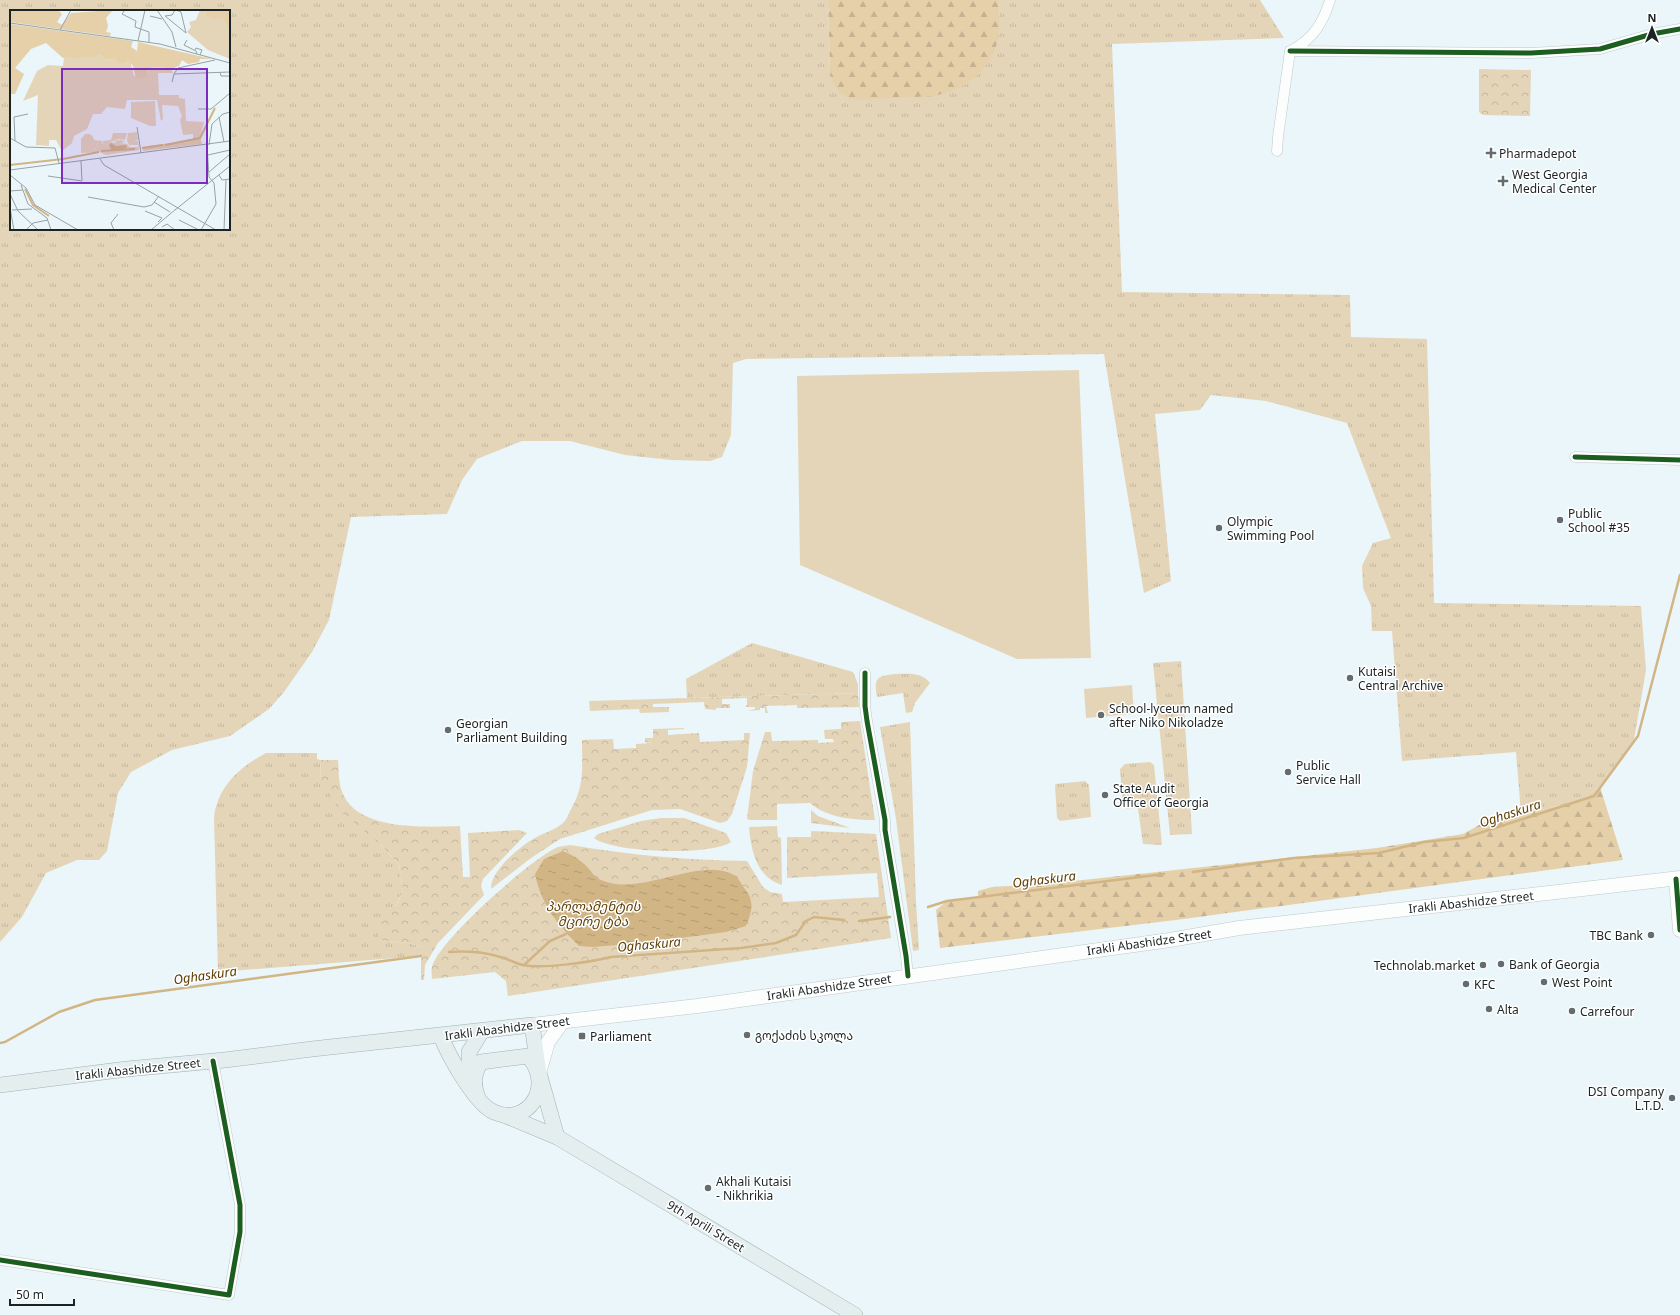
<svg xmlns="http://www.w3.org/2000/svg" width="1680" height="1315" viewBox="0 0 1680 1315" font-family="'Noto Sans','Noto Sans Georgian',sans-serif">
	<defs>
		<pattern id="grass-tufts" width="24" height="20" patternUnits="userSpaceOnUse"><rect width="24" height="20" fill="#e5d5b8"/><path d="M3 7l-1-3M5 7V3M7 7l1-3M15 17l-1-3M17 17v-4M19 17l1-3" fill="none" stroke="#c4b79e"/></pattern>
		<pattern id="forest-firs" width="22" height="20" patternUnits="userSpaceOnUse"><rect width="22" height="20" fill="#e5d0aa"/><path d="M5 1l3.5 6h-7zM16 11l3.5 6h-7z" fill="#c4b292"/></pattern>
		<pattern id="park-crowns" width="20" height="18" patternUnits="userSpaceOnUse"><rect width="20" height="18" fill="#e5d5b8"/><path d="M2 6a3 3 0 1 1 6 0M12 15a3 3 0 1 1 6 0" fill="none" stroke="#c4b79e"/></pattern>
		<pattern id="water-ripples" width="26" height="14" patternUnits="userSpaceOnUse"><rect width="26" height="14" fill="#d2b584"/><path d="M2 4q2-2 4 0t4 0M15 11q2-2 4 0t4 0" fill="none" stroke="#b49b72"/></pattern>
	</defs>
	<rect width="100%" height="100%" fill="#eaf6f9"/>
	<g fill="url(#grass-tufts)" fill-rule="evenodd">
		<path d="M0 0H828L830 70 997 42 999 0H1260L1284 38 1112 44 1122 292 1350 295 1351 337 1427 339 1434 603 1641 606 1646 670 1634 740 1600 787 1578 802 1521 814 1516 752 1402 761 1392 631H1372L1371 606 1363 588 1362 566 1373 543 1391 538 1347 423 1266 401 1211 395 1200 410 1155 414 1171 581 1144 593 1104 354 746 359 733 363 731 435 722 457 710 461 671 460 625 455 570 441H522L477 459 462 480 447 514 351 517 329 620 312 652 284 692 269 709 230 736 172 750 131 772 118 793 107 851 99 860H77L46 873 22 917 0 942ZM11 11H229V229H11Z"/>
		<path d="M752 643 853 672 858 684V693L687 698 686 679Z"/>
		<path d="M1181 661 1192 834 1170 835 1153 663Z"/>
		<path d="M895 674C908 674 922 672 930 683L915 703 912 712 906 713 903 693 877 697C874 678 876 676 895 674Z"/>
		<path d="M910 722 916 902 919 950 913 951 896 819 880 727Z"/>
		<path d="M266 753H317V759L320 760 321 779 399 865 403 891 379 940 409 943 421 947V956L218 972 214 817C218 786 240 767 266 753Z"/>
		<path d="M1150 762 1154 765 1162 845 1143 844 1138 809 1136 808 1127 809 1123 806 1120 769 1125 764Z"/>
		<path d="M1085 781 1089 785 1091 817 1060 821 1057 818 1055 785 1056 784Z"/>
	</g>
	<g fill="url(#forest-firs)">
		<path d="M828 0H999C998 13 1001 31 997 43 987 74 965 89 934 96L858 100C840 97 833 88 830 70Z"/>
		<path d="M1600 787 1623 860 1176 920 940 948 936 910 947 901 978 897V891L992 887 1046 884 1377 848 1463 834 1499 814H1521L1578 802Z"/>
	</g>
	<g fill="url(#park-crowns)">
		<path d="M1479 69 1531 70 1530 116 1483 115 1479 112Z"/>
		<path d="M858 693 859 707 797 708V705L766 706 768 713H765V708H760V710L747 711 755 709V707H745L747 705V698L722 699V704H730V708H716V710L705 709 704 702 653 704V707H669V712L640 713 639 709 590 711 589 701Z"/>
		<path d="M860 721 875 820C854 820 827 818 810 803L777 804V820H750L747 819 753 771 765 732H771L772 741 818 740V743L834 742 833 739H825L824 730 841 729V722Z"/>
		<path d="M684 728V729L668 730V735L699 733 700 742 744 740V733H750L747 767 732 814 727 821 720 823 680 809 652 810 560 839 531 858 491 889C490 871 520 846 535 838 545 832 556 830 564 822 567 819 568 815 570 811 585 786 582 769 582 740L613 739 614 749 636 748V744L652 743 645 742V738H653V729Z"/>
		<path d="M320 760H338C339 772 338 785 344 796 361 831 427 827 460 826L463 877H470L468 833 519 830 527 833 483 879 481 886 484 895 438 943 425 965 424 980H421V947L409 943 378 940 382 912 396 906 403 891 399 865 381 845 339 810 321 779Z"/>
		<path d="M811 810 818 816 850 828 811 823Z"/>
		<path d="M661 818H684L726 833 731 842C712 856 612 853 594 838L598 834 641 821Z"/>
		<path d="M777 826 778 837 781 838 782 885C756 877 751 850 749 827Z"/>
		<path d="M811 831 876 834 891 938 508 996 506 981 495 972 432 979C432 975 431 970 432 967 438 941 533 857 558 847 562 846 566 846 570 845 630 855 686 860 747 861L763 887 770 892 782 894 783 902 879 897 877 873 787 878V837H811Z"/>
	</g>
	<g fill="#e5d5b8">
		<path d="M1079 370 1091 658 1017 659 800 565 797 376Z"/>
		<path d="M1132 685 1134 714 1086 718 1084 689Z"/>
	</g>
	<path fill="url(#water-ripples)" d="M563 851C569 854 575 856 579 860 596 872 590 880 616 884 652 889 704 858 734 875 738 877 742 885 745 889 755 902 752 912 746 926L726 932 643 943 593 947 579 946C558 925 541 904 535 874L544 859Z"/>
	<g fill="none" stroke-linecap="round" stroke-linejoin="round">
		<g stroke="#d2b584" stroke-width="2.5">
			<path d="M1193 872 1294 858 1379 853 1424 842 1464 838 1594 796 1638 736 1680 575"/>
			<path d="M928 907 947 901 1164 874"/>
			<path d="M859 921 890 917"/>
			<path d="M449 952C465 951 482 952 497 956 506 958 514 963 523 965 544 969 591 962 611 957L741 948 776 943 796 935 806 921 814 917 844 920"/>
			<path d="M524 965 550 941 566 934"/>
			<path d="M0 1043 5 1042 59 1012 95 1000 421 956"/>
		</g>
		<g stroke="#bfc8ca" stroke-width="11">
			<g id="street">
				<path d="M1292 50C1313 39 1323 23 1330 0"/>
				<path d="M1290 51 1531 53 1600 49 1652 34 1680 29"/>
				<path d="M1277 151 1278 137 1290 51"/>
				<path d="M1575 457 1680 460"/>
				<path d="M865 673V706L867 721 885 820V830L906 956 908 976"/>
				<path d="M0 1260 229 1295 240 1232V1205L213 1061"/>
			</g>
		</g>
		<g stroke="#bfc8ca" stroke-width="15">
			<g id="secondary">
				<path d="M1676 879 1680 930"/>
				<path d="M532 1025 697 1006 1170 940 1239 928 1680 878"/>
				<path d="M539 1073 548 1042 563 1021"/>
			</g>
		</g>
		<g stroke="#a1b3b8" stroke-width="16">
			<g id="primary">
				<path d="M441 1036C448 1055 476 1105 494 1112 528 1127 555 1086 528 1056L481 1062C473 1074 473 1085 478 1098"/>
				<path d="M470 1080 469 1052 482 1031"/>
				<path d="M0 1085 127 1069 225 1060 312 1049 532 1025 539 1073 557 1137"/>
				<path d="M504 1115 557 1137 855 1315"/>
			</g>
		</g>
		<use href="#street" stroke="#fcfefe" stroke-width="10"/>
		<use href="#secondary" stroke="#fcfefe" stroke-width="14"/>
		<use href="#primary" stroke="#e4eeef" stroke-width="15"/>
		<g stroke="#fff" stroke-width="8">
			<g id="cycleway">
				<path d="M1290 51 1531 53 1600 49 1652 34 1680 29"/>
				<path d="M1575 457 1680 460"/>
				<path d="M865 673V706L867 721 885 820V830L906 956 908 976"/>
				<path d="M1676 879 1680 930"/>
				<path d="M0 1260 229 1295 240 1232V1205L213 1061"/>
			</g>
		</g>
		<use href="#cycleway" stroke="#1b5e20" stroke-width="5"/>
	</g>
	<g fill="#636d6f" stroke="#fff" stroke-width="1.5">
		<path d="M1489 147h4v4h4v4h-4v4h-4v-4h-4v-4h4z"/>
		<path d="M1501 175h4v4h4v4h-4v4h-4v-4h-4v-4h4z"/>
		<circle cx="1560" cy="520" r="4"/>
		<circle cx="1219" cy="528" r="4"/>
		<circle cx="1350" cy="678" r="4"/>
		<circle cx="1101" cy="715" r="4"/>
		<circle cx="448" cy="730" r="4"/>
		<circle cx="1288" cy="772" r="4"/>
		<circle cx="1105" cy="795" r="4"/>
		<circle cx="1651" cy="935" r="4"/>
		<circle cx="1501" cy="964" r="4"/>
		<circle cx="1483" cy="965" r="4"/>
		<circle cx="1544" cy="982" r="4"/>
		<circle cx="1466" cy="984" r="4"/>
		<circle cx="1489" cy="1009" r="4"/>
		<circle cx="1572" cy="1011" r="4"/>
		<circle cx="747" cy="1035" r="4"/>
		<rect x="578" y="1032" width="8" height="8" rx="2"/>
		<circle cx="1672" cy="1098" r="4"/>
		<circle cx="708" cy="1188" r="4"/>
	</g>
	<g text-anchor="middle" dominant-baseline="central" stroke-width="3" stroke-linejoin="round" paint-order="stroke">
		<g font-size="12" fill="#1b2324" stroke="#fff" text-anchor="start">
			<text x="1499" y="153">Pharmadepot</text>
			<text x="1512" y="174">West Georgia<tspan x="1512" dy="14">Medical Center</tspan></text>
			<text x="1568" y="513">Public<tspan x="1568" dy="14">School #35</tspan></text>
			<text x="1227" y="521">Olympic<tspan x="1227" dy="14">Swimming Pool</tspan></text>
			<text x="1358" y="671">Kutaisi<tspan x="1358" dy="14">Central Archive</tspan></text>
			<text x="1109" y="708">School-lyceum named<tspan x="1109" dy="14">after Niko Nikoladze</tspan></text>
			<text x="456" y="723">Georgian<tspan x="456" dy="14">Parliament Building</tspan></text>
			<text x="1296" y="765">Public<tspan x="1296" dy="14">Service Hall</tspan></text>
			<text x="1113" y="788">State Audit<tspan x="1113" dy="14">Office of Georgia</tspan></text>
			<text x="1643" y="935" text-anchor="end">TBC Bank</text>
			<text x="1509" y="964">Bank of Georgia</text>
			<text x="1475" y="965" text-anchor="end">Technolab.market</text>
			<text x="1552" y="982">West Point</text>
			<text x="1474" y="984">KFC</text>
			<text x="1497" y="1009">Alta</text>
			<text x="1580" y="1011">Carrefour</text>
			<text x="755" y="1035">გოქაძის სკოლა</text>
			<text x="590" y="1036">Parliament</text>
			<text x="1664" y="1091" text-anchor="end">DSI Company<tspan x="1664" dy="14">L.T.D.</tspan></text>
			<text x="716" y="1181">Akhali Kutaisi<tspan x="716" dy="14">- Nikhrikia</tspan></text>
		</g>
		<g font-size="12" fill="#1b2324" stroke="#fff">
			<text transform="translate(1471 902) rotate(-6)">Irakli Abashidze Street</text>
			<text transform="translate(1149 942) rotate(-8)">Irakli Abashidze Street</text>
			<text transform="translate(829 987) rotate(-8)">Irakli Abashidze Street</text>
			<text transform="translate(507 1028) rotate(-7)">Irakli Abashidze Street</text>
			<text transform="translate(138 1069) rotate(-6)">Irakli Abashidze Street</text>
			<text transform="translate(706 1226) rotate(31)">9th Aprili Street</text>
		</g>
		<g font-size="13" font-style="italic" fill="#604006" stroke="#fff">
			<text transform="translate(1510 813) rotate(-18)">Oghaskura</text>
			<text transform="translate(1044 879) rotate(-7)">Oghaskura</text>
			<text x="593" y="906">პარლამენტის<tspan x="593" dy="15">მცირე ტბა</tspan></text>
			<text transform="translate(649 944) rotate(-5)">Oghaskura</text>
			<text transform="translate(205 975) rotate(-8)">Oghaskura</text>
		</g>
	</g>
	<g transform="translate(10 10)">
		<rect width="220" height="220" fill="#eaf6f9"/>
		<path d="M89 44 96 50 105 49 108 53H115V49L120 51 124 66 138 63 139 58 151 57 161 59 163 63H148L149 85H169V88L175 89 176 111 194 112 190 127 183 130V124L173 125 170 110 172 106 168 96 152 95 153 109 151 111 147 90H117L115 99 97 97 91 104H83L77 119 64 126 62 133 52 141 46 130H39V136L26 135 28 85 13 91 27 61 38 55 53 56 54 48ZM75 124H80L87 134 85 140 89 142 71 143V129Z" fill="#e5d5b8"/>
		<path d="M0 0H48L52 4 47 12 52 15 61 3 103 0 96 8 98 16 96 22 101 23 100 26 0 12ZM196 0H220V19L195 5ZM0 14 123 31 121 37 127 41 128 32 202 49H190L189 52 178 54 172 50 169 56 161 59 151 57 139 58 136 67 126 68 123 56 118 50 115 53H108L105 49 96 50 89 44 83 47 53 48 36 33 21 39 5 58 14 64 5 84H0ZM190 127 192 134 133 141V138L138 136 178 131Z" fill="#e5d0aa"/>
		<path d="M190 0H196L195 5 205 9 213 8 220 19V49L198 40 177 22 181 17 179 12 186 10Z" fill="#e5d5b8"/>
		<path d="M127 122 128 130H123L128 131 129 140 96 145 85 140 87 134 80 127 82 125 84 130 92 131 93 135V131L101 130 103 123H117L115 130 109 129 100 132 107 133 104 131 111 130 115 132 110 133 117 134 120 137H128V135H119L117 130 118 123Z" fill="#e5d5b8"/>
		<path d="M145 91 146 116H140L121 108V92Z" fill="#e5d5b8"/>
		<path d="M101 133 106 136 116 135 117 138 102 141 99 135Z" fill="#d2b584"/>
		<path fill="none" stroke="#d2b584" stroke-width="2" d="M155 135 190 128 205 98M132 138 153 135M91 141 125 139M0 155 53 149 89 142M15 179 23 195 39 206"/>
		<path fill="none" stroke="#97a2a4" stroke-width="1" d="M115 0 112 4 126 11 125 17 139 22V32M147 0 162 22 166 37M166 0 171 2 176 23M140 6 152 9M155 6 176 23M155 6 162 5 165 0M0 13 150 34 220 53M50 20 61 0M177 30 174 35 186 41 187 44M128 31 135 0M185 40 186 38 192 40 190 45M210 62 211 66H220M164 64 220 62M162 72 164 64 168 58 205 50M188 99H201L220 83M209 107 214 132M127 117 131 143M0 128 16 137 45 138 49 153M5 131 4 107 18 104M199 135 202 114 213 104 220 102M198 145 220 140M90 149 94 155 206 220M0 160 220 131M199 162 220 144M0 165 16 178 25 195 68 220M209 165 212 170 220 169M38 166 72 171 71 151M11 175 18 194 37 208 41 220M0 181 13 180M0 184 8 201 28 220M78 187 134 197 142 195 149 186M144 192 160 202M0 198 4 220M2 200 22 199M165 200 220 156M135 201 152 208 148 212M169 210 189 220M152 217 157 214 165 220M16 220 23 213 38 210M104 220 101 213 108 204M141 220 166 199M191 220 206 194 204 173 199 167 197 135M214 220 216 170"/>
		<path fill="#7b2cbf" fill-opacity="0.15" stroke="#7b2cbf" stroke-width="2" d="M52 59H197V173H52Z"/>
		<rect width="220" height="220" fill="none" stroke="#1b2324" stroke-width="2"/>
	</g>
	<g transform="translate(1652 28)" stroke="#ffffff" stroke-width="3" paint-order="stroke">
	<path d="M0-3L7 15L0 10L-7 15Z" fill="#1b2324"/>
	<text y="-6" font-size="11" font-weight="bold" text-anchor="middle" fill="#1b2324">N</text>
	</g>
	<path d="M10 1299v6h64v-6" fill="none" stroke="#1b2324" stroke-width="2"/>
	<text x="16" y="1299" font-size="12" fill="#1b2324" stroke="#ffffff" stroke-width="3" paint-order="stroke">50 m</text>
</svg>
